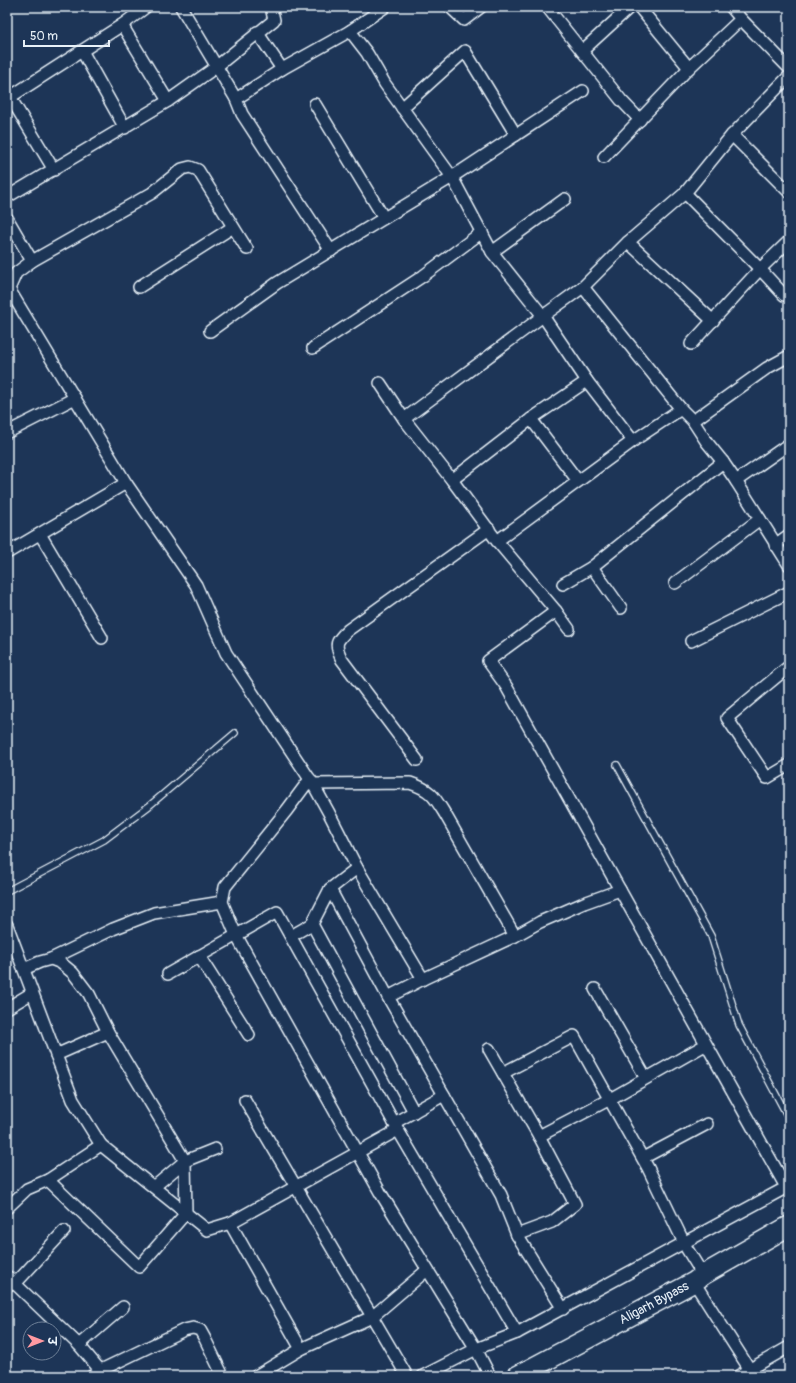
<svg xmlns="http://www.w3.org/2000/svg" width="796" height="1383" viewBox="0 0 796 1383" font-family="Pangolin,'Playpen Sans Deva',sans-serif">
	<rect width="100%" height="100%" fill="#1d3557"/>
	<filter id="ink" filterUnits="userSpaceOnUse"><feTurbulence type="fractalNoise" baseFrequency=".025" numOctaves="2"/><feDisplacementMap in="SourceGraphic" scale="8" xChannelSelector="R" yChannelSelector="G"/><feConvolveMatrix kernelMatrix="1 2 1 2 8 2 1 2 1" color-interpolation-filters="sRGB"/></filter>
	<g filter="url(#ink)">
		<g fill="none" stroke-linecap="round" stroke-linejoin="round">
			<g stroke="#e8f1f8" stroke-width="8">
				<g id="service">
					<path d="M617 765 711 936 739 1025 789 1119"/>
					<path d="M7 891 104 840 149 806 235 733"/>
				</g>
			</g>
			<g stroke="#e8f1f8" stroke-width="14">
				<g id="minor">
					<path d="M181 7 236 99"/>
					<path d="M450 7 464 20 481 7"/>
					<path d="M547 7 621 100 640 120"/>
					<path d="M639 7 689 68"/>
					<path d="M741 19 789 68"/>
					<path d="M122 25 168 101"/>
					<path d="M350 31 367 53 385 84 452 177 583 91"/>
					<path d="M257 32 282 69"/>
					<path d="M82 51 125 128"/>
					<path d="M582 51 630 7"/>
					<path d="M10 97 54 170"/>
					<path d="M7 99 122 25 146 7"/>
					<path d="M315 104 384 218"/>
					<path d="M402 108 465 51 516 135"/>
					<path d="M732 135 789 192"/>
					<path d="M604 157 689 68 741 19 731 7"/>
					<path d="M685 193 760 269 784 295"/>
					<path d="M7 197 168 101 216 67 274 20 271 7"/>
					<path d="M7 218 32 261"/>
					<path d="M628 242 713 321"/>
					<path d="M247 249 198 170 190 167 182 169 152 193 32 261 16 273 9 289 126 483 196 585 226 653 313 784 329 813 357 868 423 979"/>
					<path d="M331 251 242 114 236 99 282 69 350 31 385 7"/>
					<path d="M492 252 543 316 587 381 633 441"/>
					<path d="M139 287 233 227"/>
					<path d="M583 287 681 409"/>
					<path d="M210 331 277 283 452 177 492 252 565 199"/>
					<path d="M691 344 760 269 789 241"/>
					<path d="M313 348 423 276 482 232"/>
					<path d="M380 383 404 419"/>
					<path d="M531 419 578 481"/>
					<path d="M693 421 706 441 723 462"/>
					<path d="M8 432 75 398"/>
					<path d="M452 480 531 419 587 381"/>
					<path d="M736 481 789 565"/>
					<path d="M40 534 102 638"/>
					<path d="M497 541 633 441 681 409 693 421 767 368 789 356"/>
					<path d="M775 545 789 535"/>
					<path d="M7 553 126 483"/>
					<path d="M592 567 621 608"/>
					<path d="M675 583 760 519"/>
					<path d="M563 584 592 567 723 462 736 481 789 444"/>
					<path d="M556 611 488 661 506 686 786 1187"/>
					<path d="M569 629 556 611 497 541 452 480 404 419 543 316 583 287 628 242 685 193 732 135 789 76"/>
					<path d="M691 641 789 592"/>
					<path d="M787 668 727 718 767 778 789 765"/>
					<path d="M417 760 342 660C334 644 336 641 348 630L489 529"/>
					<path d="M310 779 287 810 225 887 222 902 236 935 380 1192 476 1349 490 1376"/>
					<path d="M313 784 410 783C431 790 434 796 445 814L515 936"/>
					<path d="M330 889 388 997 444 1095"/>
					<path d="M312 924 414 1112"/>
					<path d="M7 925 73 1100 101 1145"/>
					<path d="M291 936 312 924 330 889 357 868"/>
					<path d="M199 956 249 1035"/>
					<path d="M51 959 113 929 154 913 222 902"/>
					<path d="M24 969 40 962 51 959 61 963 73 973 89 994 108 1032 185 1161 186 1213 139 1267 48 1180"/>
					<path d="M168 974 277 912 398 1130 517 1333"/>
					<path d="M595 989 646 1078"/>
					<path d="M388 997 423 979 515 936 540 922 584 903 620 890"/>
					<path d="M7 1008 32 993"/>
					<path d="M489 1049 539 1136 575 1204 552 1222 517 1235"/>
					<path d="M56 1055 108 1032"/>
					<path d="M503 1073 574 1036 648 1168 687 1249 703 1275"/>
					<path d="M245 1100 407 1376"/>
					<path d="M394 1123 444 1095 501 1195 517 1235 563 1309"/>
					<path d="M539 1136 610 1099 705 1045"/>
					<path d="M643 1158 707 1124"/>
					<path d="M154 1187 185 1161 215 1149"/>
					<path d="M7 1208 27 1189 48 1180 101 1145 207 1230 230 1223 301 1349"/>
					<path d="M230 1223 398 1130"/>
					<path d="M7 1276 79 1345 105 1376"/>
					<path d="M694 1282 754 1376"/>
					<path d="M15 1284 64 1231"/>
					<path d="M79 1345 123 1307"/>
					<path d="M92 1376 101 1370 184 1330 193 1328 200 1330 205 1339 223 1376"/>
					<path d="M256 1376 301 1349 372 1317 427 1270"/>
					<path d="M423 1376 476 1349 517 1333 789 1186"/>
					<path d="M738 1376 789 1347"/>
				</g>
			</g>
			<g stroke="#e8f1f8" stroke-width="22">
				<path id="trunk" d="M517 1376 694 1282 703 1275 789 1226"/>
			</g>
			<use href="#service" stroke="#1d3557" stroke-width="5.5"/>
			<use href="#minor" stroke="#1d3557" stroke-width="11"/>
			<use href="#trunk" stroke="#1d3557" stroke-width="19"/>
		</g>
	</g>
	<g text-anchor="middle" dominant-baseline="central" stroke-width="3" stroke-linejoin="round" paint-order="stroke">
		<g font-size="13" fill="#e8f1f8" stroke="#1d3557">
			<text transform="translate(654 1303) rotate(-28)">Aligarh Bypass</text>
		</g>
	</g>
	<rect width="796" height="1383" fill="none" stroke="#1d3557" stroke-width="24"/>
	<rect x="12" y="12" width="772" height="1359" fill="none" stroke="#e8f1f8" stroke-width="1.5" filter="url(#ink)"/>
	<g transform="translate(42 1341) rotate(90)"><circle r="19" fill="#1d3557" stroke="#6e8097"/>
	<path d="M0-3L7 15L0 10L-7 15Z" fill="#ff9aa2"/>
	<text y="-6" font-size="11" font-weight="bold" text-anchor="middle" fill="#e8f1f8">उ</text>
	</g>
	<path d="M24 40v6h85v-6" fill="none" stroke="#e8f1f8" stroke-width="2"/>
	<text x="30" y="40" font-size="12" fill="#e8f1f8" stroke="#1d3557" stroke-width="3" paint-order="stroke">50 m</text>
</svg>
